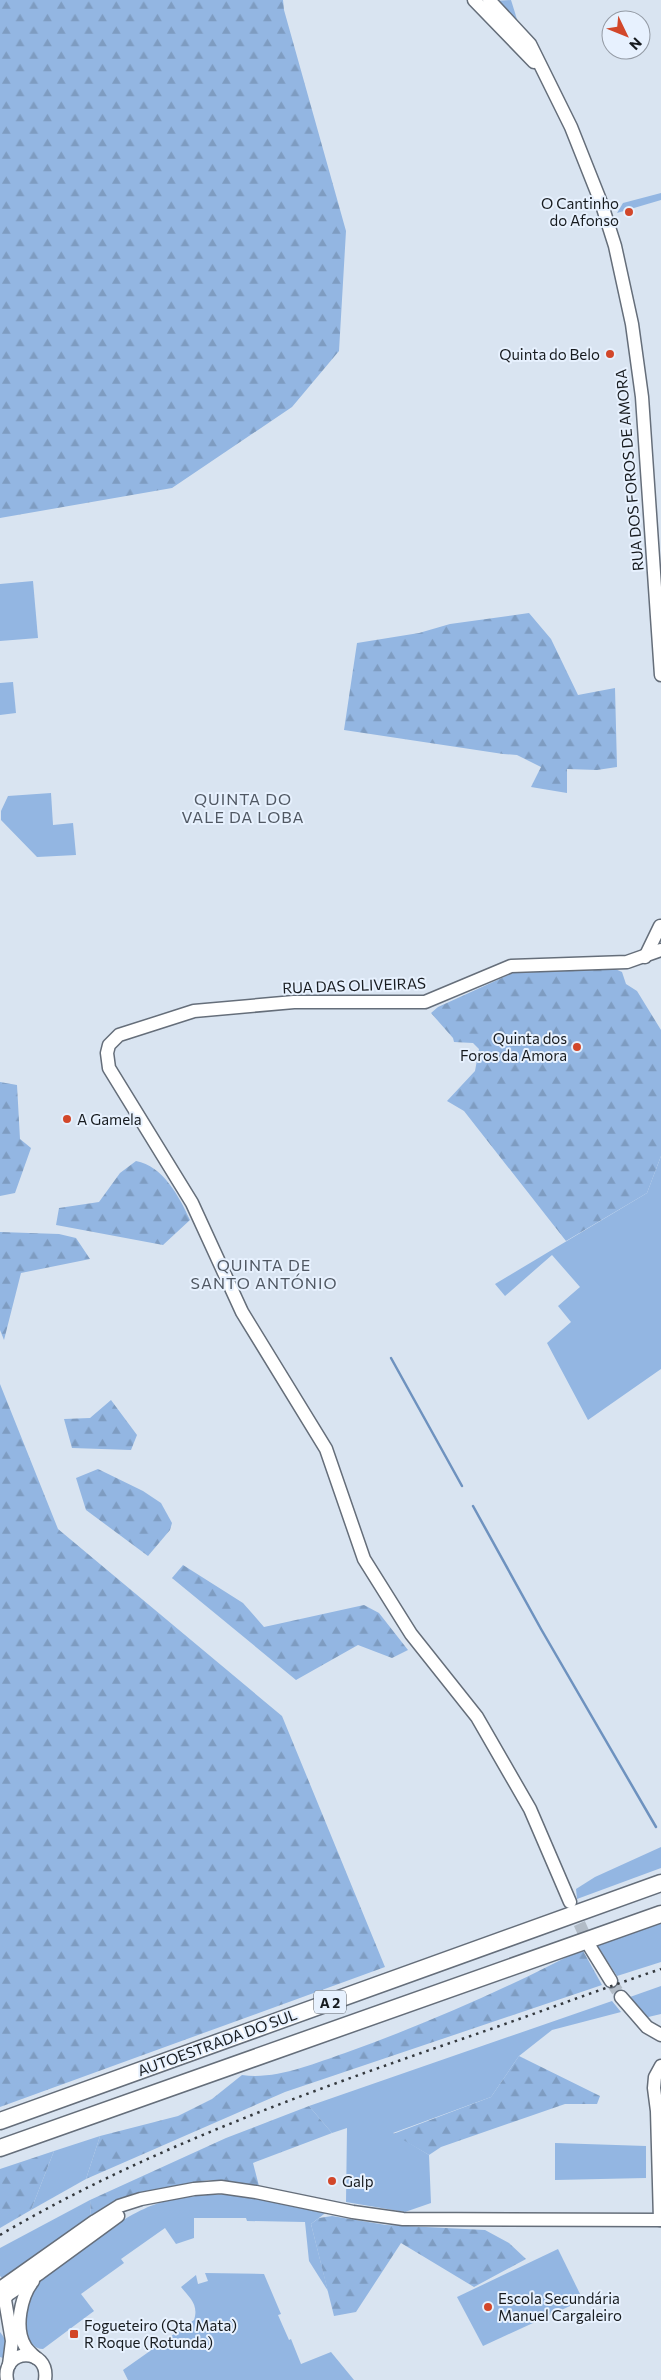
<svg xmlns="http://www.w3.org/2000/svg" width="661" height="2380" viewBox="0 0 661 2380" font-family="Commissioner,sans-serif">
	<defs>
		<pattern id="forest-firs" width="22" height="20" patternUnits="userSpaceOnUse" patternTransform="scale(1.25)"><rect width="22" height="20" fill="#93b6e2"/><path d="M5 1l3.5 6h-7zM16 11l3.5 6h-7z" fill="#7e9cc1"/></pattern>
	</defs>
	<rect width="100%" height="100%" fill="#d9e4f1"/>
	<g fill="#93b6e2">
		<path d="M511 0 520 29 494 1Z"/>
		<path d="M661 193V200L617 213 623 203Z"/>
		<path d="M33 581 38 638 0 641V584Z"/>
		<path d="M13 682 16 713 0 715V683Z"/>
		<path d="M51 793 53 825 73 823 76 855 37 857 1 820V811L8 796Z"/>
		<path d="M661 1156V1369L588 1420 547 1343 571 1322 558 1306 580 1287 552 1255 505 1296 495 1284 647 1193Z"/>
		<path d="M661 1847V1868L577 1899 576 1889 595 1877Z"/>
		<path d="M661 1921V1962L617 1976 596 1944Z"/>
		<path d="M661 1986V2014L644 2018 630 1997Z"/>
		<path d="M612 2001 621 2012 552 2030 519 2056 491 2097 393 2133 429 2155 431 2203 405 2212 346 2202 347 2128 332 2133 309 2106Z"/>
		<path d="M100 2136 86 2179 31 2210 54 2151Z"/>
		<path d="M555 2143 646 2146V2178L555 2180Z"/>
		<path d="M228 2194 328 2211 311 2224 328 2291 309 2261 305 2222 247 2221 246 2218H194V2238L176 2244 165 2228 121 2259 124 2263 81 2294 94 2311 43 2349C34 2349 27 2341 26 2332 24 2321 24 2304 30 2294 44 2269 127 2213 156 2204 179 2196 204 2195 228 2194Z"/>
		<path d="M90 2200 91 2218 3 2279 0 2276V2248Z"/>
		<path d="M558 2249 583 2300 483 2346 457 2297Z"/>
		<path d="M205 2273 264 2274 281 2314 278 2315 289 2340 291 2339 301 2364 331 2352 354 2380H128L123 2370 194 2320C199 2305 190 2298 181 2287L196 2275 198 2284 208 2281Z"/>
		<path d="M0 2332C7 2341 9 2348 3 2358L0 2357Z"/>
	</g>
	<g fill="url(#forest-firs)">
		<path d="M0 0H283L284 10 346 231 339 351 292 407 172 488 0 518Z"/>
		<path d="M529 613 551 639 578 695 615 688 617 767 597 770 567 769V793L531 787 541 767 517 755 503 754 344 730 357 643 419 633 450 624Z"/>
		<path d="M613 968 622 972 626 984 637 991 661 1030V1156L647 1193 566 1241 464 1111 447 1101 475 1071 479 1049 473 1043 454 1042 453 1038 431 1013 438 1007 513 973Z"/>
		<path d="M0 1082 17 1085 20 1139 31 1148 15 1193 0 1196Z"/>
		<path d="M136 1161C163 1166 179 1196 190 1220L163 1245 56 1225 59 1208 99 1202 120 1173Z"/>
		<path d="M0 1232 59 1234 76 1238 90 1259 21 1273 4 1340 0 1330Z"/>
		<path d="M0 1384 58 1529 282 1716 385 1967 0 2107Z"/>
		<path d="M111 1400 137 1435 131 1450 72 1448 64 1419 90 1418Z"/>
		<path d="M98 1469 143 1491 161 1503 172 1523 170 1530 148 1556 86 1510 76 1478Z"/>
		<path d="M183 1565 243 1603 264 1627 364 1605 379 1613 408 1650 392 1658 358 1645 296 1680 172 1578Z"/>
		<path d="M582 1949 602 1985 285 2092 86 2179 100 2136 178 2116 212 2099 242 2075C275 2080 313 2064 345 2053 426 2024 506 1989 582 1949Z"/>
		<path d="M519 2056 600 2096 597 2104H565L441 2147 429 2155 393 2134 491 2097Z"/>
		<path d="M309 2106 332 2133 253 2163 259 2186 208 2180 171 2187 91 2218 90 2200 226 2138Z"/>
		<path d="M54 2151 31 2210 0 2228V2169Z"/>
		<path d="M332 2216 386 2225 485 2230 509 2243 526 2259 474 2287 401 2243 356 2312 334 2316 311 2224 319 2218Z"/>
	</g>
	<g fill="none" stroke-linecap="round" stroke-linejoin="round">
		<g stroke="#6e92bf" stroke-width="2.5">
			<path d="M391 1358 462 1486"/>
			<path d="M473 1506 541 1629 656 1827"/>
		</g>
		<g stroke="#b2bcc7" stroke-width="12" stroke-dasharray="12 6" stroke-linecap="butt">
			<path d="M572 1907 590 1947"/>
			<path d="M611 1981 621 1997"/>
		</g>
		<g stroke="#656e7a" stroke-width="15">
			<g id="secondary">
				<path d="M474 0 534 62"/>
				<path d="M489 0 530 44 571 127 602 205 615 246 632 324 642 397 661 675"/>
				<path d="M645 957 660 926"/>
				<path d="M570 1902 530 1809 477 1717 411 1634 364 1559 326 1449 242 1312 192 1203 109 1068 107 1053 109 1045 119 1035 194 1011 294 1002H425L511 966 627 962 661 950"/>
				<path d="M590 1947 611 1981"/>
				<path d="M621 1997 647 2027 661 2035"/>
				<path d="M660 2220 657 2111 654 2088 655 2077 661 2066"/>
				<path d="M33 2281C21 2296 14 2328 25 2346 27 2350 32 2354 36 2358"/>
				<path d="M0 2288 95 2221 119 2206 141 2199 194 2189 221 2187 256 2192 353 2212 403 2219 661 2220"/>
				<path d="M8 2291 5 2300 12 2341 9 2365"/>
				<path d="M0 2300 40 2273 118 2216"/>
				<path d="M7 2380C1 2348 50 2346 45 2380"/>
			</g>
		</g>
		<g stroke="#656e7a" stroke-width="19">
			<g id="highway">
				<path d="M0 2121 661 1883"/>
				<path d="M0 2148 661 1914"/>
			</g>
		</g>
		<use href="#secondary" stroke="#fff" stroke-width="12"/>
		<use href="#highway" stroke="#fff" stroke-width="16"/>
		<path stroke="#34393e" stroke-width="2.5" stroke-dasharray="2.5 5" stroke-linecap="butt" d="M0 2235C141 2152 294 2097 447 2044 519 2020 589 1993 661 1969"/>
	</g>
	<g fill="#d2472a" stroke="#e7f1fe" stroke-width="2">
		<circle cx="629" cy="212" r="5"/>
		<circle cx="610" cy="354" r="5"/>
		<circle cx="577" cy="1047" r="5"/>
		<circle cx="67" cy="1119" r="5"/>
		<circle cx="332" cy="2181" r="5"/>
		<circle cx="488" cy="2307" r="5"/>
		<rect x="69" y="2329" width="10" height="10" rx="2.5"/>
	</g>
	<g text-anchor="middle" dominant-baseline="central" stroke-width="4" stroke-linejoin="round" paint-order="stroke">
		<rect fill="#e7f1fe" stroke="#555b62" stroke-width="1" x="314" y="1990.5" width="32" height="23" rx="4"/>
		<g font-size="14" font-weight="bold" fill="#171b1f">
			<text x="330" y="2002">A 2</text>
		</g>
		<g font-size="15" fill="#171b1f" stroke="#e7f1fe" text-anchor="start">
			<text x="619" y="203" text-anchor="end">O Cantinho<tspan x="619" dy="17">do Afonso</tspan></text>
			<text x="600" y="354" text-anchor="end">Quinta do Belo</text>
			<text x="567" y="1038" text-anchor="end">Quinta dos<tspan x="567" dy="17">Foros da Amora</tspan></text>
			<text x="77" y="1119">A Gamela</text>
			<text x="342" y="2181">Galp</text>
			<text x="498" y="2298">Escola Secundária<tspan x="498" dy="17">Manuel Cargaleiro</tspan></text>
			<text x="84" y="2325">Fogueteiro (Qta Mata)<tspan x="84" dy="17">R Roque (Rotunda)</tspan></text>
		</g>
		<g font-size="15" fill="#171b1f" stroke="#e7f1fe">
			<text transform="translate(629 470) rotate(-95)">RUA DOS FOROS DE AMORA</text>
			<text transform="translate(354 985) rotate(-2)">RUA DAS OLIVEIRAS</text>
			<text transform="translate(217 2042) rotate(-20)">AUTOESTRADA DO SUL</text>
		</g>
		<g font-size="16" letter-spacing="1" fill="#505863" stroke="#e7f1fe">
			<text x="243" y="798">QUINTA DO<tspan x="243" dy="18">VALE DA LOBA</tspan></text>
			<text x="264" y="1264">QUINTA DE<tspan x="264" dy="18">SANTO ANTÓNIO</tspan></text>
		</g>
	</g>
	<g transform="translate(626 35) rotate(133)"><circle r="24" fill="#e7f1fe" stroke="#949ba5"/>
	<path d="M0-4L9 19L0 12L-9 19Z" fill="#d2472a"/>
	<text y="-8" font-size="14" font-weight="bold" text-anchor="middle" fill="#171b1f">N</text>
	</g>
</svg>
